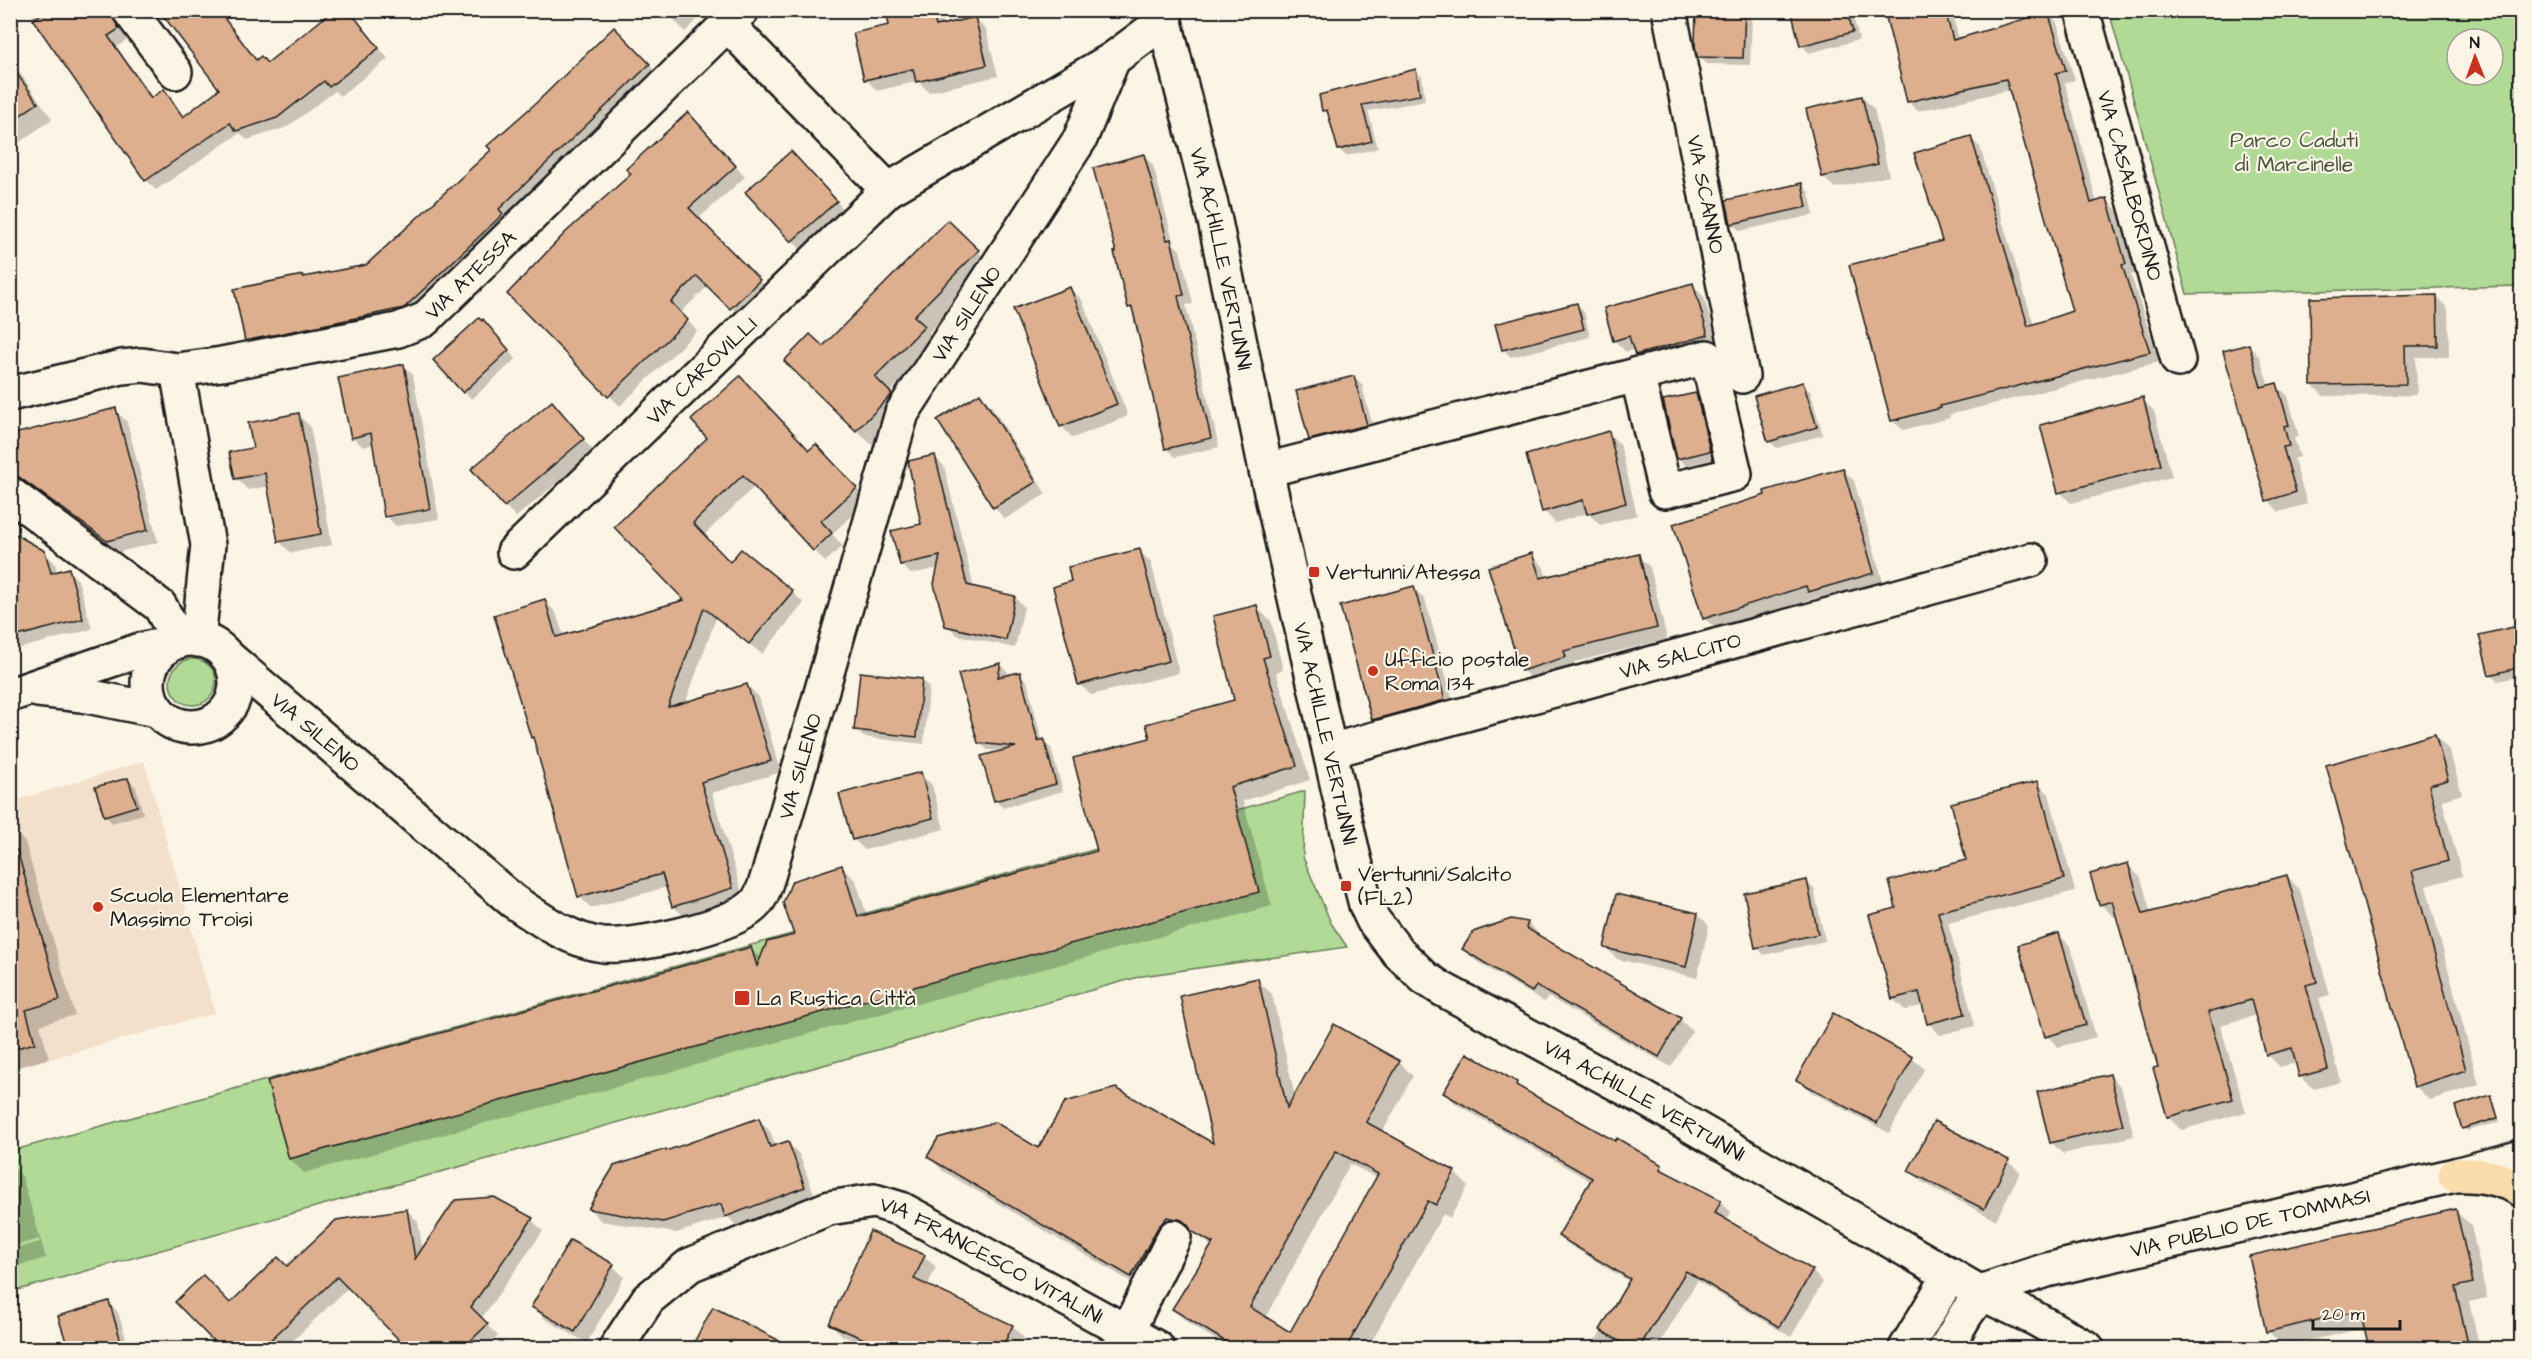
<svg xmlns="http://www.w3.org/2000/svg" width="2532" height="1359" viewBox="0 0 2532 1359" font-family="'Architects Daughter',sans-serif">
	<rect width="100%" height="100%" fill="#fcf5e5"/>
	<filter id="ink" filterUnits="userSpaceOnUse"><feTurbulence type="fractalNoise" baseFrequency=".0167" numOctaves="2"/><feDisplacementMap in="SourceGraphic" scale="12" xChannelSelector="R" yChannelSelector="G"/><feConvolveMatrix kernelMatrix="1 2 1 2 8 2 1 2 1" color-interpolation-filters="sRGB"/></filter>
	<g filter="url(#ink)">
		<path fill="#f3e0cb" d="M144 761 215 1013 11 1070V802Z"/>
		<g fill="#b1da96" stroke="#667b59" stroke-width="1.5" fill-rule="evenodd">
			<path d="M2109 11H2521V286L2187 294ZM2457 39H2493V75H2457Z"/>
			<circle cx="193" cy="682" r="23"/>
			<path d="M1305 791 1303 857 1331 923 1347 947 1142 976 11 1292V1151Z"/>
		</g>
		<g fill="#0003" fill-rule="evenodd">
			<path d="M29 10H111L128 39 117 47 153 98 163 91 185 117 221 89 218 10 257 61 267 65 349 10 388 59 340 96 335 91 287 127 247 140 240 133 156 190 146 180Z"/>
			<path d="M665 10H707L685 32Z"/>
			<path d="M887 10H940L944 26 975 18 986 30 998 76 929 92 918 81 877 91 866 79 891 26Z"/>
			<path d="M1793 10H1852L1859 40 1809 53 1802 45Z"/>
			<path d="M1920 10H1949L1953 15 1959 40 2047 13 2057 23 2075 80 2065 83 2097 203 2107 200 2117 210 2135 273 2131 275 2159 362 1949 415 1950 418 1903 430 1893 421 1851 266 1943 242 1970 138 1980 147 2034 325 2074 312 2010 90 1918 111 1908 102Z"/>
			<path d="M1744 11 1752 18 1750 65 1707 64 1699 56Z"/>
			<path d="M614 30 657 73 413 316 255 348 246 340 304 278 367 266 493 150Z"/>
			<path d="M10 64 20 73 52 119 10 149Z"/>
			<path d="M1415 71 1422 77 1425 101 1368 111 1378 148 1346 156 1340 150 1330 117 1324 110Z"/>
			<path d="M1862 97 1874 109 1889 176 1835 188 1823 177Z"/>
			<path d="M698 125 745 177 698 219 769 291 742 318 709 285 680 313 697 331 620 406 509 294Z"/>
			<path d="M1143 156 1153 165 1174 244 1180 250 1193 304 1186 305 1219 447 1175 457 1166 448 1135 313 1129 307Z"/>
			<path d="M802 164 847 213 804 253 747 192Z"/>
			<path d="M1802 185 1809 192 1814 215 1740 231 1732 224Z"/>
			<path d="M948 222 993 266 929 332 939 342 889 393 906 410 872 445 786 361 823 349Z"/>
			<path d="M1693 285 1704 297 1718 347 1648 366 1636 354 1635 349 1626 352 1614 340Z"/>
			<path d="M1070 288 1082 300 1128 416 1073 438 1061 426Z"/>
			<path d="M2436 297 2448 308 2449 357H2416L2417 395 2324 396 2312 385Z"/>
			<path d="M1577 305 1584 312 1590 337 1511 357 1503 349Z"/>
			<path d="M490 329 516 359 472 399 464 392Z"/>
			<path d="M2249 346 2260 357 2269 387 2276 385 2288 396 2299 437 2294 438 2300 457 2294 459 2307 504 2279 512 2268 500Z"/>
			<path d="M403 365 413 375 439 519 396 526 386 516 374 444 363 447 353 437Z"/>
			<path d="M1354 378 1362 385 1374 432 1318 447 1310 439Z"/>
			<path d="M1803 384 1810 391 1823 435 1777 448 1769 441Z"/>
			<path d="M1696 394 1703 402 1717 458 1686 466 1678 458Z"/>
			<path d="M980 395 992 407 1046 494 1005 519 994 507Z"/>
			<path d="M2142 399 2154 411 2172 477 2071 503 2060 492Z"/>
			<path d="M115 410 127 422 158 542 120 552 29 485 17 473Z"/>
			<path d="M298 415 310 426 332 545 291 553 279 541 269 486 248 490 236 478 254 449Z"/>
			<path d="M563 415 594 452 516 517 505 506Z"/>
			<path d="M1608 433 1620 444 1637 515 1600 525 1588 513 1555 523 1544 511 1528 456Z"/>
			<path d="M709 438 809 452 827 457 868 501 832 534 843 546 825 562 755 486 703 536 731 564 792 592 804 603 762 654 716 618 685 704 747 685 759 697 781 772 712 793 744 900 685 917 673 906 667 887 591 908 579 896 536 741 532 737 545 601 556 613 564 637 687 601 616 527Z"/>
			<path d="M934 456 944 466 974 588 1015 597 1024 607 1015 648 957 635 947 625 939 568 911 574 901 565 923 525Z"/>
			<path d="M1843 469 1854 481 1884 585 1821 603 1816 598 1716 629 1704 618 1767 496Z"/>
			<path d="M10 542 44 552 55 563 57 573 68 570 78 580 92 629 10 651Z"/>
			<path d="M1139 551 1151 562 1179 673 1091 695 1079 684 1073 582Z"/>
			<path d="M1532 555 1543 566 1547 578 1638 556 1650 567 1667 639 1574 662 1576 668 1534 681 1522 670Z"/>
			<path d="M1413 588 1425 599 1456 712 1384 731 1373 719Z"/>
			<path d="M1256 607 1271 621 1283 670 1276 672 1310 780 1243 801 1272 906 304 1173 290 1159 750 948 761 959 796 936 842 867 856 881 867 916 1099 852 1152 739 1235 701Z"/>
			<path d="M2522 626V676L2498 681 2491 674Z"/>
			<path d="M1000 664 1008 672 1007 677 1019 673 1027 681 1042 741 1051 748 1063 791 1003 808 995 800 1003 751 987 750 979 742Z"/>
			<path d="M922 680 929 688 924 744 863 737 856 730Z"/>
			<path d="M2435 736 2449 750 2462 794 2442 800 2462 876 2426 886 2479 1085 2430 1100 2415 1086 2328 766Z"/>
			<path d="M920 774 932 785 944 829 865 850 853 839Z"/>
			<path d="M128 779 136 787 143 814 112 823 105 815Z"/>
			<path d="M2038 783 2049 794 2075 891 1948 923 1975 1026 1940 1035 1928 1023 1924 1005 1905 1010 1893 999 1898 909 1968 861Z"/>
			<path d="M10 827 25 842 75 1015 40 1025 49 1058 10 1069Z"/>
			<path d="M2128 865 2141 878 2151 914 2287 876 2300 890 2330 995 2319 998 2341 1082 2314 1089 2300 1076 2297 1063 2280 1067 2267 1054 2257 1015 2220 1025 2246 1112 2181 1130 2168 1117 2160 1068 2118 916 2114 917 2100 904Z"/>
			<path d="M1806 882 1814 889 1825 941 1764 955 1757 947Z"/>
			<path d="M1698 914 1709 926 1697 978 1617 959 1606 947Z"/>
			<path d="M1528 923 1539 934 1538 937 1680 1019 1692 1031 1671 1067 1548 997 1544 1002 1476 961 1464 949Z"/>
			<path d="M2058 934 2070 946 2096 1037 2058 1047 2047 1036Z"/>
			<path d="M1257 980 1272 994 1295 1097 1399 1062 1413 1076 1382 1133 1454 1172 1468 1186 1450 1218 1443 1214 1368 1348H1229L1188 1323 1174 1309 1212 1247 1196 1233 1181 1231 1145 1290 943 1171 929 1157 1039 1150 1215 1146ZM1350 1164 1377 1178 1290 1334 1265 1318Z"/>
			<path d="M1912 1058 1924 1069 1889 1133 1810 1091 1798 1079Z"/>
			<path d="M2110 1075 2121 1087 2134 1136 2063 1154 2051 1142Z"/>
			<path d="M1516 1084 1524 1092 1661 1166 1672 1177 1720 1201 1731 1212 1727 1221 1812 1271 1823 1282 1791 1337 1697 1281 1660 1343 1668 1348H1591L1630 1282 1571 1246 1560 1236 1592 1182 1456 1104 1445 1093Z"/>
			<path d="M2490 1097 2494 1100 2500 1122 2467 1131 2464 1128Z"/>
			<path d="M758 1119 770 1131 776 1147 787 1142 799 1154 816 1199 738 1227 728 1217 676 1233 601 1221 590 1209 667 1153Z"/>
			<path d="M2008 1161 2020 1172 1996 1220 1922 1182 1910 1170Z"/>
			<path d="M10 1164 22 1176 46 1258 10 1268V1250L40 1242 39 1239 10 1247Z"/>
			<path d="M407 1210 418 1222 423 1250 532 1220 543 1231 481 1319 498 1336 486 1348H410L349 1287 285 1348H222L177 1302 230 1305 287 1268Z"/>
			<path d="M2456 1211 2471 1226 2487 1298 2469 1302 2480 1348H2370L2366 1328 2283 1346 2268 1331Z"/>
			<path d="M924 1256 936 1267 927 1287 1012 1326 1024 1338 1019 1348H872L843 1336 831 1324Z"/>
			<path d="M613 1266 624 1277 587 1343 545 1319 533 1307Z"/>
			<path d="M108 1302 118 1312 129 1348H70L60 1317Z"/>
			<path d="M714 1309 773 1339 782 1348H693Z"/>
		</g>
		<g fill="#ddaf8e" stroke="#1c1c1c" stroke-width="1.5" fill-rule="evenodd">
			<path d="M46 10H109L119 29 108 36 151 98 164 89 183 117 219 89 159 10H218L256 60 261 56 267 63 334 10H349L379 48 329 87 324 81 277 118 236 131 230 123 145 181 33 20Z"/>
			<path d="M886 10H932L936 26 975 17 987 65 916 82 913 69 864 80 853 33 889 25Z"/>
			<path d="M1696 10H1745L1743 58 1697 57 1695 45Z"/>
			<path d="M1791 10H1847L1853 32 1800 46Z"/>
			<path d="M1914 10H1945L1953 40 2048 12 2066 70 2056 73 2091 203 2107 198 2126 264 2122 265 2150 352 1940 406 1941 408 1891 421 1849 265 1942 241 1914 153 1971 136 2028 326 2072 311 2006 79 1907 102 1886 17Z"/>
			<path d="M614 27 650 64 499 209 503 214 404 308 245 341 234 289 303 275V277L366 265 491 150 487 146 536 103Z"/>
			<path d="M10 64 38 103 10 122Z"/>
			<path d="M1416 69 1420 95 1362 105 1372 141 1338 150 1327 110 1322 111 1319 95Z"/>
			<path d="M1862 96 1878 164 1822 177 1806 109Z"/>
			<path d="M688 112 736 166 689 208 760 280 730 309 697 276 671 302 688 320 608 397 507 294 566 232 631 174 626 169Z"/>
			<path d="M791 151 837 201 791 242 745 192Z"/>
			<path d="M1144 154 1167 240 1171 239 1184 295 1178 296 1211 438 1165 449 1132 307 1128 308 1114 252H1116L1093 168Z"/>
			<path d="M1802 183 1807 207 1731 224 1726 200Z"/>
			<path d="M948 220 979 250 914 316 925 326 875 377 892 394 856 431 784 361 810 334 823 346Z"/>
			<path d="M1693 283 1708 335 1635 355 1629 336 1613 341 1604 308Z"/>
			<path d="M1070 287 1117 404 1060 427 1013 309Z"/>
			<path d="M2437 295 2438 346H2405L2406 384 2311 385 2310 298Z"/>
			<path d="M1577 303 1584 329 1502 350 1495 324Z"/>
			<path d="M479 318 482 321 483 319 509 350 463 393 433 360Z"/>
			<path d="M2249 344 2261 387 2277 383 2289 425 2284 426 2289 446 2283 447 2296 492 2266 501 2223 351Z"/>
			<path d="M404 364 430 509 384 517 371 433 351 438 338 378Z"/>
			<path d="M740 376 809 450 816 444 857 488 821 521 832 533 813 551 743 475 693 523 730 562 741 549 793 591 749 644 704 608 668 707 747 684 771 761 701 782 733 888 672 907 662 874 578 897 533 737 531 738 494 615 545 599 556 637 684 600 614 527 707 438 691 420Z"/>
			<path d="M1354 376 1367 425 1309 440 1296 391Z"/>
			<path d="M1803 382 1817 427 1768 442 1754 396Z"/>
			<path d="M980 393 1036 482 993 508 937 420Z"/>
			<path d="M1696 393 1710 451 1677 459 1663 400Z"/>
			<path d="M2143 397 2161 465 2058 493 2040 425Z"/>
			<path d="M552 401 584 439 504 507 471 469Z"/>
			<path d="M116 408 148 530 107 541 15 474 10 456V435Z"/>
			<path d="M299 413 321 534 278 542 265 473 235 479 229 452 253 448 248 423Z"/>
			<path d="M1609 431 1626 503 1587 514 1583 500 1542 512 1526 455Z"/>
			<path d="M935 455 967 585 1015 596 1006 640 945 626 934 584 940 556 900 565 891 531 921 524 908 461Z"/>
			<path d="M1843 468 1874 573 1808 592 1806 586 1703 619 1673 524 1765 495 1764 491Z"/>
			<path d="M10 531 45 551 51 573 69 568 83 619 10 638Z"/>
			<path d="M1140 549 1169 661 1078 685 1053 587 1071 581 1068 567Z"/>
			<path d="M1532 553 1540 578 1639 554 1657 628 1564 651 1566 657 1521 671 1488 567Z"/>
			<path d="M1414 586 1445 700 1372 720 1340 606Z"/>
			<path d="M1257 605 1270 656 1263 658 1297 766 1230 787 1259 892 289 1159 267 1081 751 947 757 966 767 942 794 935 783 903 792 881 842 865 858 917 1097 851 1073 758 1150 738 1146 724 1234 700 1213 616Z"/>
			<path d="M2522 625V667L2489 675 2479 635Z"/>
			<path d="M1001 663 998 677 1020 672 1038 741 1044 739 1056 784 994 801 981 756 1016 747 978 743 958 674Z"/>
			<path d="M860 672 922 679 917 737 854 730Z"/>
			<path d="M2435 734 2448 780 2429 785 2448 861 2412 871 2466 1070 2414 1087 2326 765Z"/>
			<path d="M921 772 933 818 852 840 839 794Z"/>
			<path d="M128 778 137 806 104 816 95 787Z"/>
			<path d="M2038 781 2064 879 1938 912 1965 1014 1927 1024 1919 992 1892 999 1869 915 1896 908 1889 881 1966 860 1951 803Z"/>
			<path d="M17 850 60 1000 26 1010 35 1043 10 1050V851Z"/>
			<path d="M2128 863 2143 914 2287 875 2317 982 2306 985 2328 1069 2299 1077 2292 1048 2266 1055 2251 1000 2208 1012 2233 1099 2167 1117 2153 1068 2158 1067 2112 901 2099 905 2090 874Z"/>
			<path d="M1807 880 1818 934 1755 948 1744 893Z"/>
			<path d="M1616 894 1698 913 1686 967 1604 948Z"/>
			<path d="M1511 919 1528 922 1526 928 1681 1018 1659 1057 1536 986 1532 992 1462 949 1473 932Z"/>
			<path d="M2059 933 2086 1025 2045 1037 2018 945Z"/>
			<path d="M1258 978 1287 1108 1334 1024 1400 1061 1366 1122 1455 1171 1436 1205 1428 1201 1346 1348H1236L1172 1309 1213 1243 1191 1231 1182 1220 1167 1217 1157 1229 1131 1277 927 1157 938 1138 995 1122 1038 1148 1065 1102 1116 1088 1213 1143 1180 996ZM1336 1151 1378 1174 1290 1332 1250 1307Z"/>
			<path d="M1833 1013 1913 1057 1877 1123 1796 1080Z"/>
			<path d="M1467 1053 1517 1082 1516 1085 1615 1141 1617 1138 1662 1165 1660 1169 1721 1200 1715 1213 1813 1270 1779 1327 1686 1271 1639 1348H1631L1600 1330 1630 1279 1558 1236 1592 1178 1443 1093Z"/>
			<path d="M2110 1074 2123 1125 2050 1143 2037 1092Z"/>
			<path d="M2491 1095 2498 1118 2462 1129 2455 1106Z"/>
			<path d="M759 1118 770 1147 788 1141 805 1187 725 1217 721 1204 663 1222 588 1209 614 1166 666 1149V1151Z"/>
			<path d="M1934 1121 2009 1160 1984 1209 1908 1171Z"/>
			<path d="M494 1197 533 1218 471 1307 488 1324 463 1348H407L337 1277 262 1348H220L175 1302 203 1275 230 1303 278 1257 287 1266 336 1220 407 1209 415 1259 455 1200Z"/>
			<path d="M2456 1209 2473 1283 2455 1287 2469 1348H2369L2360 1310 2266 1332 2249 1256Z"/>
			<path d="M870 1231 925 1255 914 1279 1013 1325 1002 1348H885L829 1324Z"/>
			<path d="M570 1240 614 1264 575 1332 531 1307Z"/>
			<path d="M109 1301 123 1348H68L58 1316Z"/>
			<path d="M713 1307 794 1348H691Z"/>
		</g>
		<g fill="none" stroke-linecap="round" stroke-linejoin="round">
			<g stroke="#1c1c1c" stroke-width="38">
				<g id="minor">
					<path d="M129 10 175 72"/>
					<path id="s1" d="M1162 10 1215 221 1266 470 1353 854 1366 905 1373 920 1398 952 1425 978 1442 989 1640 1096 1981 1293 2034 1318 2087 1348"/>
					<path id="s2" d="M1669 10 1742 376"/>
					<path id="s3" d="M2082 10 2178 360"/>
					<path d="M727 24 888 190"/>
					<path d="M177 370 208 545 198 640"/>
					<path id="s4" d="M10 394 122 367 142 365 177 370 222 364 398 330 424 320 742 10"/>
					<path d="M1266 470 1707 357 1735 474 1665 491 1637 374"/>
					<path d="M10 494 160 606 179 641 140 650 10 695"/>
					<path id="s5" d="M514 552 888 190 1113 59 1165 20"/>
					<circle cx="192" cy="683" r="44"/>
					<path id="s6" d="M229 658 513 901C540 919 570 941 603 945 635 948 730 927 753 906 763 897 765 884 769 873L902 413 1080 139 1113 59"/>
					<path d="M38 690 82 695 156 710"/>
					<path id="s7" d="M1330 751 2031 560"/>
					<path d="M1127 1332 1174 1237"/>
					<path id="s8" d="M616 1348 648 1299 690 1265 829 1208 874 1201 901 1209 1157 1348"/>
					<path d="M1906 1348 1950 1275"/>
					<path id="s9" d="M1946 1348 1966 1314 1983 1291 2047 1270 2455 1175 2522 1157"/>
				</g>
			</g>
			<g stroke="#1c1c1c" stroke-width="38">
				<path id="highway" d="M2455 1175C2479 1174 2501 1178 2522 1190"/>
			</g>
			<use href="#minor" stroke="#fcf5e5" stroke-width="33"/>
			<use href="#highway" stroke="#faddab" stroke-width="33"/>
		</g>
	</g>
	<g fill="#c8321e" stroke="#fcf5e5" stroke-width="2">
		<rect x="1308" y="566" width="12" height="12" rx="3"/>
		<circle cx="1373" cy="671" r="6"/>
		<rect x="1340" y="880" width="12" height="12" rx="3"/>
		<circle cx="98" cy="907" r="6"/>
		<rect x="734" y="990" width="16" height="16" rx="3"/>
	</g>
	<g text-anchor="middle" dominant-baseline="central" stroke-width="4.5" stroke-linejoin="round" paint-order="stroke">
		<g font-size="21" fill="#495541" stroke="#fcf5e5">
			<text x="2294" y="140">Parco Caduti<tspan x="2294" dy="24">di Marcinelle</tspan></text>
		</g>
		<g font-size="21" fill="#1c1c1c" stroke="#fcf5e5">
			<text stroke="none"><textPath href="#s3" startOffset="182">VIA CASALBORDINO</textPath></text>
			<text stroke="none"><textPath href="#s2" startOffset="188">VIA SCANNO</textPath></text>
			<text stroke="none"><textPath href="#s1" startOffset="256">VIA ACHILLE VERTUNNI</textPath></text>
			<text stroke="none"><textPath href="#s4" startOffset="488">VIA ATESSA</textPath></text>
			<text stroke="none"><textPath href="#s6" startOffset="1266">VIA SILENO</textPath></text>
			<text stroke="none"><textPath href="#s5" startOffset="261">VIA CAROVILLI</textPath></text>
			<text stroke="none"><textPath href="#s7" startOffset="363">VIA SALCITO</textPath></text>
			<text stroke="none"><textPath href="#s6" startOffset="114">VIA SILENO</textPath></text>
			<text stroke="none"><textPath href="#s1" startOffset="742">VIA ACHILLE VERTUNNI</textPath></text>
			<text stroke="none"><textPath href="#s6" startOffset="780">VIA SILENO</textPath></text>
			<text stroke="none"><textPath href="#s1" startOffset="1264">VIA ACHILLE VERTUNNI</textPath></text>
			<text stroke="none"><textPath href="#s9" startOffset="344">VIA PUBLIO DE TOMMASI</textPath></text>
			<text stroke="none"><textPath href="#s8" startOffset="440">VIA FRANCESCO VITALINI</textPath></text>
		</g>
		<g font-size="21" fill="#1c1c1c" stroke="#fcf5e5" text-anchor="start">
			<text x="1326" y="572">Vertunni/Atessa</text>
			<text x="1385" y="659">Ufficio postale<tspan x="1385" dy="24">Roma 134</tspan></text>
			<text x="1358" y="874">Vertunni/Salcito<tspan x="1358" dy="24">(FL2)</tspan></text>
			<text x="110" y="895">Scuola Elementare<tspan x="110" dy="24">Massimo Troisi</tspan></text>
			<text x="756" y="998">La Rustica Città</text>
		</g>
	</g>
	<rect width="2532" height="1359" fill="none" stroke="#fcf5e5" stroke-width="36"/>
	<rect x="18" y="18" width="2496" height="1323" fill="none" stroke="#1c1c1c" stroke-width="2" filter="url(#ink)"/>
	<g transform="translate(2475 57) rotate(359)"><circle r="28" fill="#fcf5e5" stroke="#a29e95" stroke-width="1.5"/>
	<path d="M0-4.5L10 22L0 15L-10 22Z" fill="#c8321e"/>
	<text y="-9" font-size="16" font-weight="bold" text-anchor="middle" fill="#1c1c1c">N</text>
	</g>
	<path d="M2313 1320v9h87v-9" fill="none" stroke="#1c1c1c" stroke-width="3"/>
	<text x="2322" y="1320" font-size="18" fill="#1c1c1c" stroke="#fcf5e5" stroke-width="4.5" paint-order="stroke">20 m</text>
</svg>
